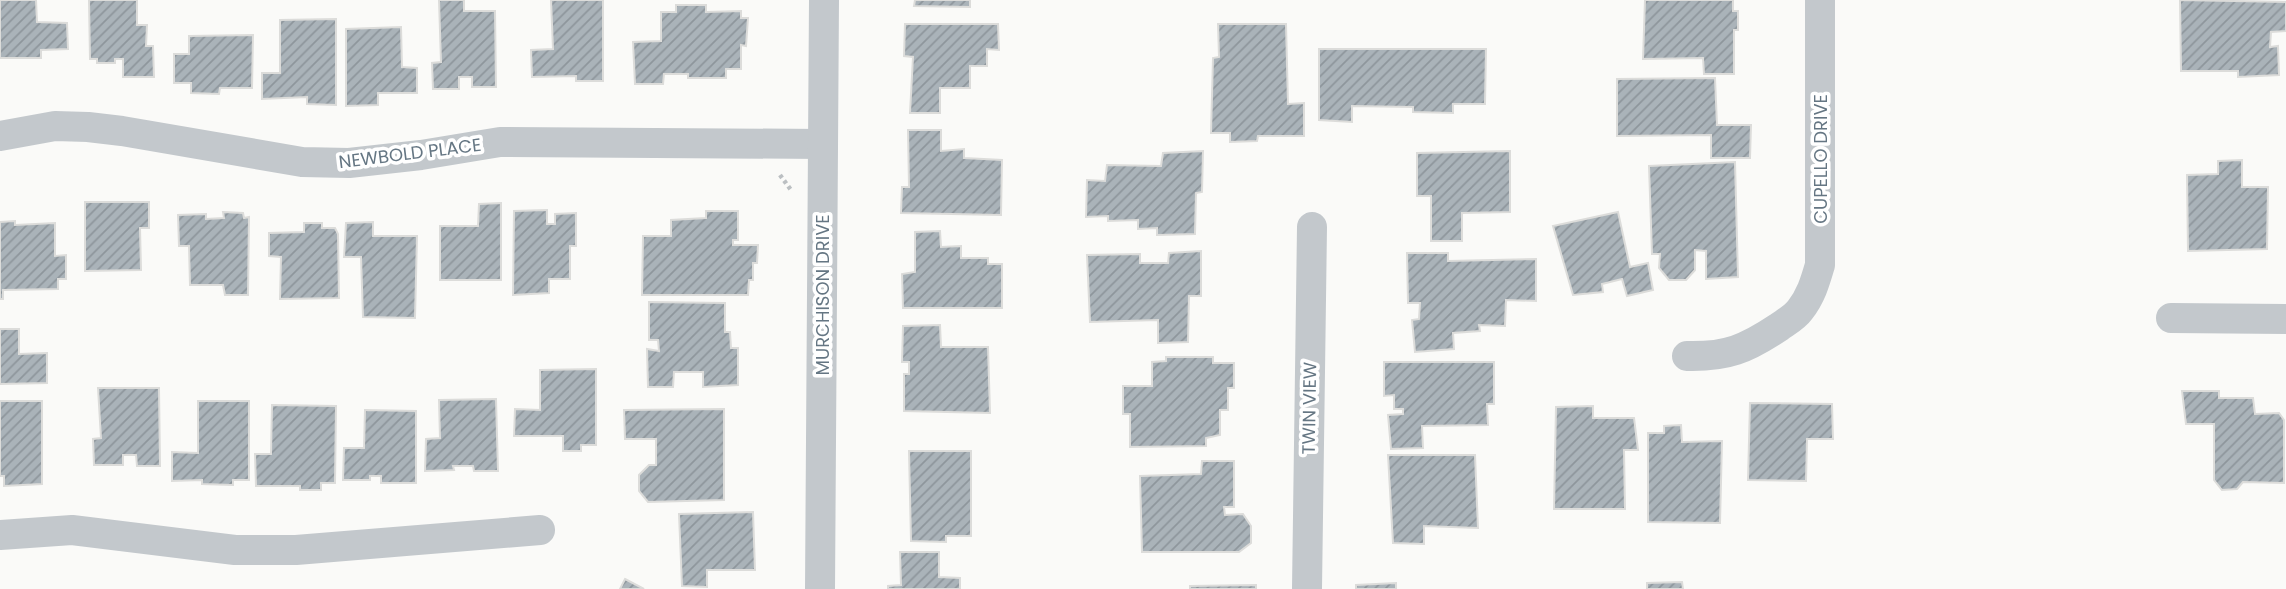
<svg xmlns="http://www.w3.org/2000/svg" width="2286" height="589" viewBox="0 0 2286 589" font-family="Poppins,sans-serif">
	<defs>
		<pattern id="building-hatch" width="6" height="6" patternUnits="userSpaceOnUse" patternTransform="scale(1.75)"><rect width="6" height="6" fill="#aab3b9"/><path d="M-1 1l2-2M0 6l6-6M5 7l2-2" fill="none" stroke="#8e969c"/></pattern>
	</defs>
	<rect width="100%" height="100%" fill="#fafaf8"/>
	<g fill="url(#building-hatch)" stroke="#dcdcda" stroke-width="2">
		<path d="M0 0H36L37 22 67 23 68 49 41 50V58H0Z"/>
		<path d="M89 0H137V25H147L146 46H153L154 77H123V59H115V63H97V59H90Z"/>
		<path d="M439 0H464V11H495L496 87H472V77H459V89H433L432 63 441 62Z"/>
		<path d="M551 0H603V81H576V76L532 77 531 50 553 49Z"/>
		<path d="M915 0H970V7L914 6Z"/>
		<path d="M1645 0H1733V11H1738V30H1734V74H1704L1703 58 1643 59Z"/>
		<path d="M2180 0 2286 2V31L2271 32 2270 47 2278 46 2279 75 2238 77V71H2181Z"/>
		<path d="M676 5H706V12L741 11V18H748L746 46 741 45V69H726V78H688V74H664L663 84H635L633 42 661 41V12H676Z"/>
		<path d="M336 19V105L307 104V97L262 99V73H280V20Z"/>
		<path d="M905 24H998L999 50 987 49V66H970V88H940V113H910L913 57 904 56Z"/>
		<path d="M1218 24H1286L1288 104 1304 103V136H1258L1257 141 1230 142V133H1211L1213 58 1219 57Z"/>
		<path d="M401 27 402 67 417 68V93H378V105L346 106V29Z"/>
		<path d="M253 35 252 88H220L219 94 191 93V83H174V54H189V36Z"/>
		<path d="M1319 49H1486L1485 104H1453V113L1413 112V107L1352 106V122L1319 120Z"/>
		<path d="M1715 78 1717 125H1751L1750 158H1711V135L1617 136V79Z"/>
		<path d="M908 130H941V151L964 149V158L1002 160 1001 215 901 213 902 187H909Z"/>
		<path d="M1203 151 1202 192 1196 193 1195 234 1157 235V228L1138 229V220L1108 221V216L1086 217 1087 180 1105 181 1107 165 1161 166 1163 153Z"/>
		<path d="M1510 151V212L1462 213V241H1431V196H1417V153Z"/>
		<path d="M2242 160V187H2268L2267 249 2188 251 2187 175 2218 174V161Z"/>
		<path d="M1735 162 1738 277 1706 279V251L1695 250V270L1686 280H1669L1659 268 1660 254H1652L1649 166Z"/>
		<path d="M85 202H149V228H140L141 270 85 271Z"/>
		<path d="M501 203V280H440V226H478L479 204Z"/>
		<path d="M547 210V224H555V214L576 213V246H570V279H549V293L513 295 514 211Z"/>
		<path d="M706 211H738V240H733V245H758L757 263H753V280H749L748 295H642L643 236H671V220L706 218Z"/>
		<path d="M223 212 243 213 244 218 249 217 248 295H225L223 285H190L189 246H179L178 215 206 214V219L224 218Z"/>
		<path d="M1618 212 1630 267 1648 263 1653 290 1627 296 1622 279 1602 284 1603 292 1573 295 1553 226Z"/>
		<path d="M15 221V225L55 223V256L66 255V279H58V289L3 290V299H0V222Z"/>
		<path d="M373 222V236H417L415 318 363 317 361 257H344L346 223Z"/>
		<path d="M304 223H322V228H335L338 234 339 298 280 299 281 257 269 256V233L304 232Z"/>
		<path d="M940 231 941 247 961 246V258H988V264H1002V308H903L902 274 915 272V232Z"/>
		<path d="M1201 251V296H1189L1188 342 1158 343V320L1090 322 1087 255 1140 254V263H1168L1169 253Z"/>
		<path d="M1407 253H1448V261L1536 259V301L1506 300 1505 326 1479 325 1480 331 1453 333 1454 349 1415 352 1412 320 1419 319 1420 303H1408Z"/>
		<path d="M649 302 725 303V332H730L731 348H738V385L703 387V372H674L673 387H648L647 349 659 351 658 340H649Z"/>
		<path d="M940 325 941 347H988L990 413 904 411V374H909V362H902L903 326Z"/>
		<path d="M0 329H19V354L47 353V383L0 384Z"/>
		<path d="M1166 357H1213V363H1234V388H1228V410H1220V435L1206 438V446L1130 447V414H1123V386H1152V362L1166 361Z"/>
		<path d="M1384 362H1494V404H1487L1488 425 1422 426 1423 448 1391 449 1388 415 1403 414V409H1394V395L1384 396Z"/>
		<path d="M596 369V445H581V451H563V436H514L515 409 540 410V370Z"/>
		<path d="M98 388H159L160 466H137L136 455H123V465H94L93 439 101 438Z"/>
		<path d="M2182 391H2219V398H2253L2255 414 2279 413 2284 420V483L2243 482 2237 489 2222 490 2214 480V424H2186Z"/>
		<path d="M496 399 498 471H474L473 466H453L454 470 425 471 426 439 440 438 439 400Z"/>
		<path d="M0 401H42V484L4 486V476H0Z"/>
		<path d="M198 401H249V480H233V485L202 484V480L172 481V452L198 453Z"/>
		<path d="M1750 403 1832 404 1833 439H1807L1806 481 1748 480Z"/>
		<path d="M272 405 336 406 335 483H321V490H300V486H256L255 454H271Z"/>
		<path d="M1593 406V418H1634L1638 450H1624L1625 509H1554L1556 407Z"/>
		<path d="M724 409V500L648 502 639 491V475L649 465H656V439H625L624 410Z"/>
		<path d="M365 410 416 411V483H381V476H370V480H343L344 448H364Z"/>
		<path d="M1681 425 1682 442 1722 441 1720 523 1648 522V433H1664V426Z"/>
		<path d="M909 451H971V536H946V542L911 541Z"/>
		<path d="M1388 455H1475L1478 528 1424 526V544L1393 543Z"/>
		<path d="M1202 461H1234V507H1224L1225 515 1243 514 1251 526V543L1239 552H1142L1140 476 1201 474Z"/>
		<path d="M753 512 755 570H707V587L682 586 679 514Z"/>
		<path d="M900 552H939V577L960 578V589H888V586L901 585Z"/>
		<path d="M625 579 644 589H620Z"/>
		<path d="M1682 582 1683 589H1647V583Z"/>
		<path d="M1396 583V589H1356V585Z"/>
		<path d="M1256 585V589H1190V586Z"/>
	</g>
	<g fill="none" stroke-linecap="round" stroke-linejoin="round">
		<path stroke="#bbbfc2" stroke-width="4.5" stroke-dasharray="3.5 3.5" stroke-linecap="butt" d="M780 175 791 190"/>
		<g stroke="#c3c8cc" stroke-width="30">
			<path d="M0 136 55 126 88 127 122 131 302 162 349 163 421 155 500 142 823 144"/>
			<path d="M2171 318 2286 319"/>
			<path d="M1687 356C1727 357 1746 349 1779 327 1786 322 1795 317 1800 310 1811 296 1815 282 1820 265V0"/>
			<path d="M0 535 72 530 235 550H296L540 530"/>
			<path d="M820 589 824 0"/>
			<path d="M1307 589 1312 227"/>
		</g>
	</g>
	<g text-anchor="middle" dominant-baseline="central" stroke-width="7" stroke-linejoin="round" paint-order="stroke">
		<g font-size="18" fill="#657683" stroke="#fff">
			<text transform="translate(410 153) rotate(-7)">NEWBOLD PLACE</text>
			<text transform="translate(1820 159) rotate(-90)">CUPELLO DRIVE</text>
			<text transform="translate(822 295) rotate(-90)">MURCHISON DRIVE</text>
			<text transform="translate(1309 408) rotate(-89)">TWIN VIEW</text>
		</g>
	</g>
</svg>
